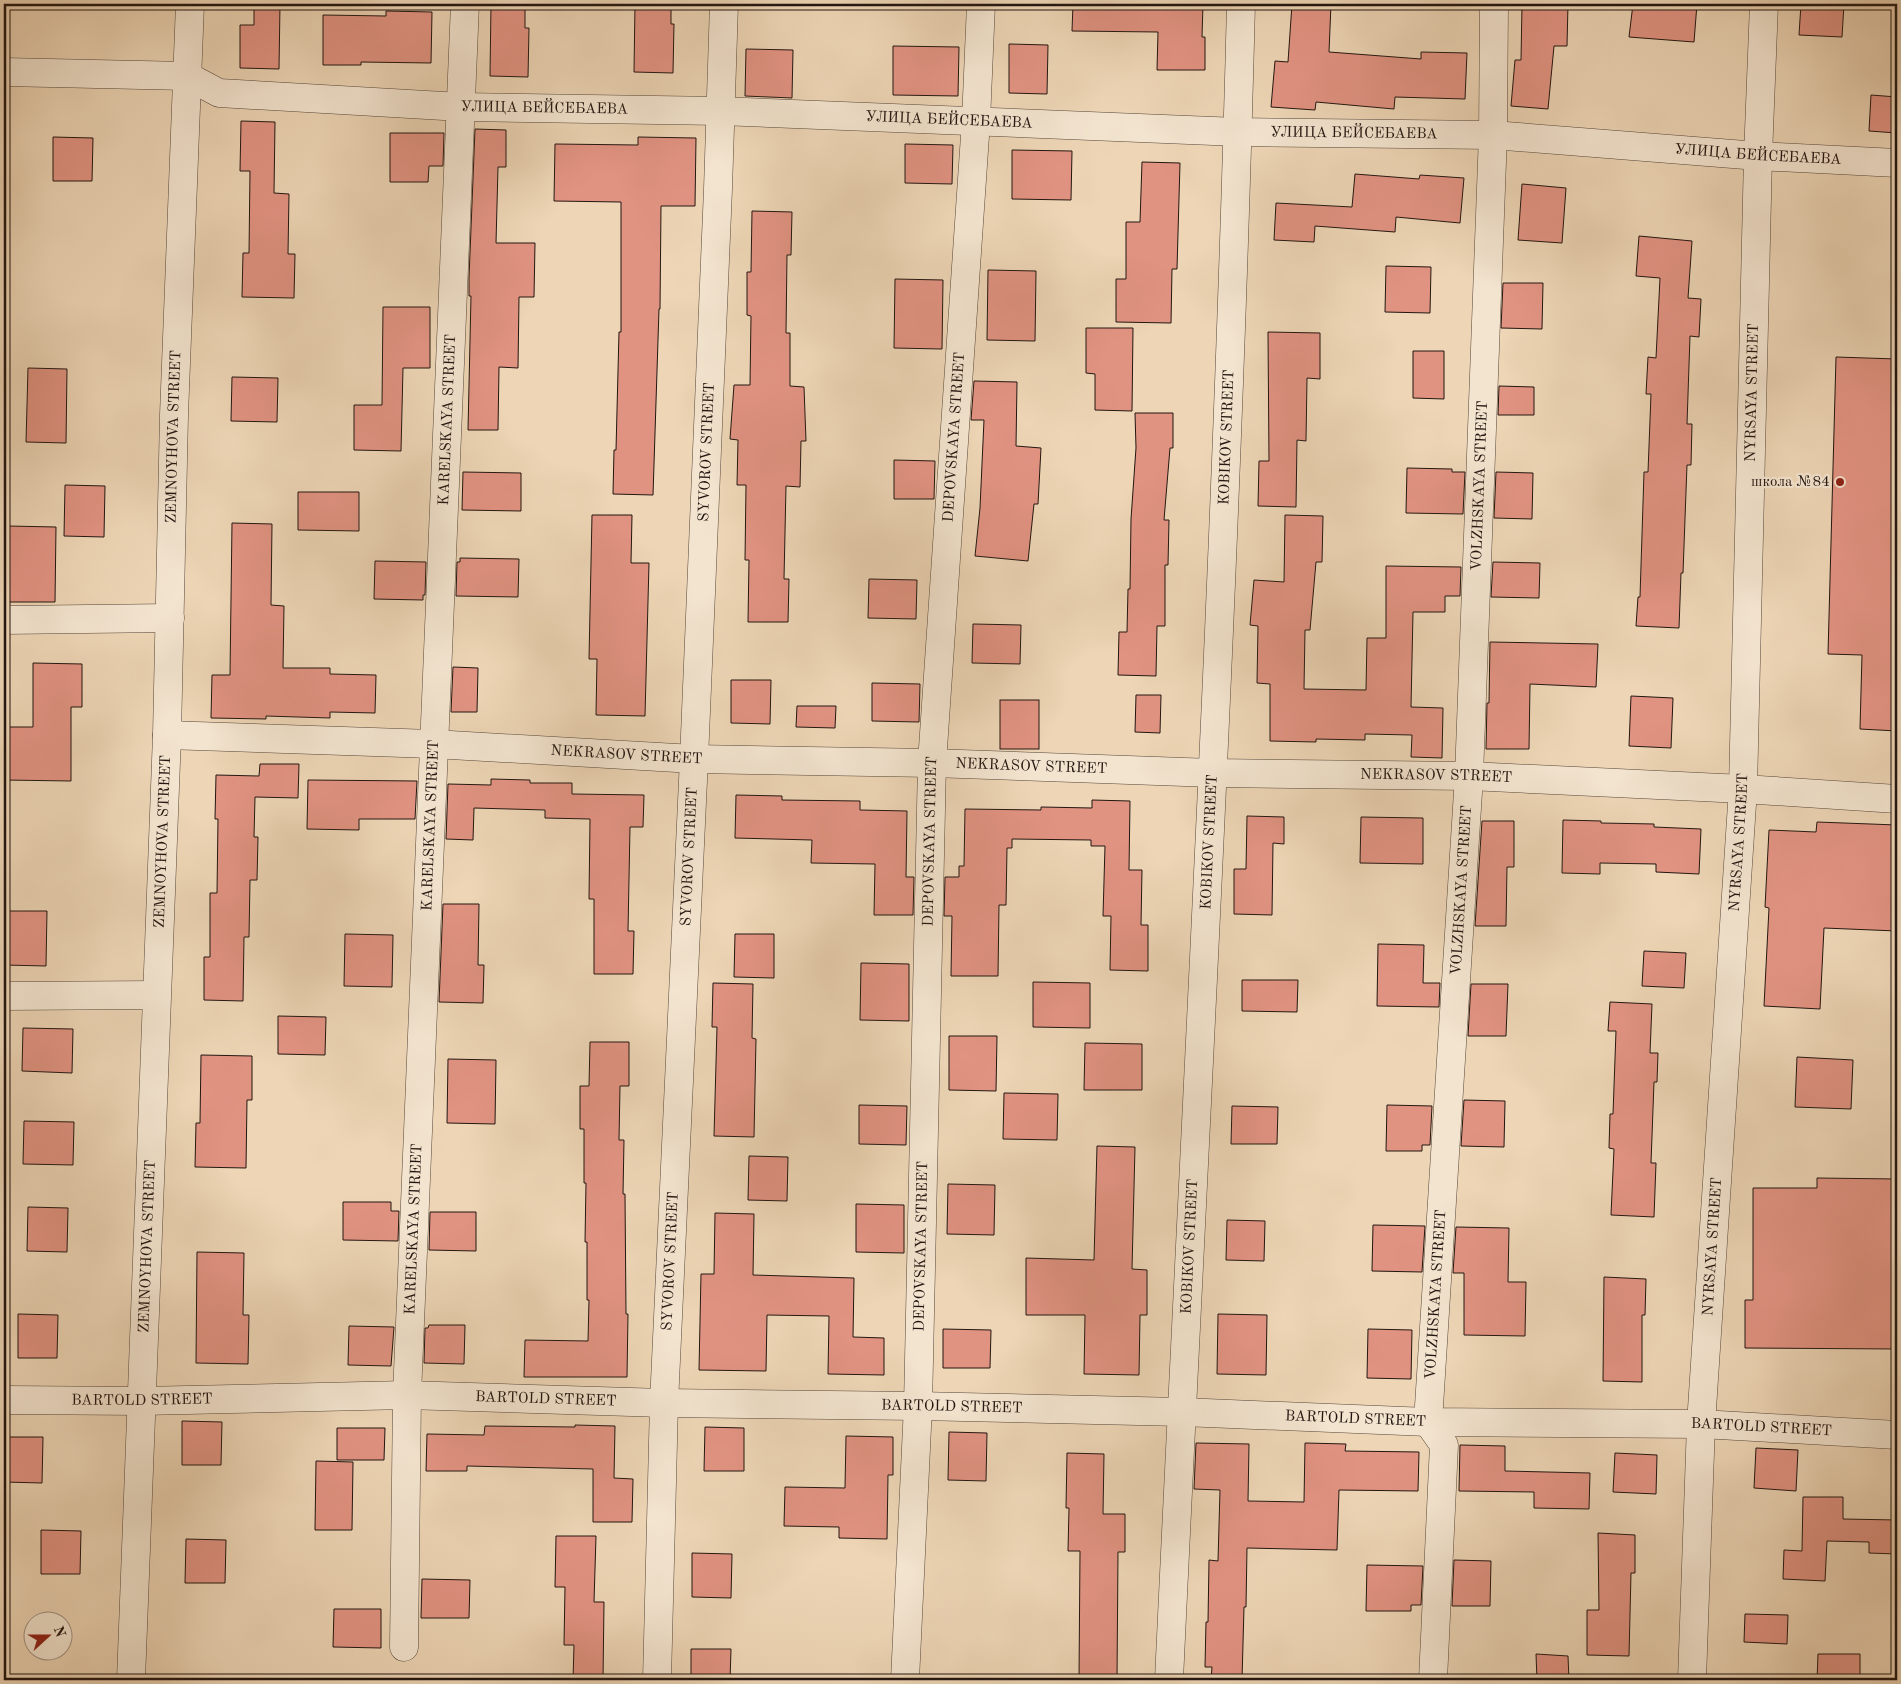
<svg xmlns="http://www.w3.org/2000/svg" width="1901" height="1684" viewBox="0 0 1901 1684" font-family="'Old Standard TT',serif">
	<rect width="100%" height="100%" fill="#edd5b5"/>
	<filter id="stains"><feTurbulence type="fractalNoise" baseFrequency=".004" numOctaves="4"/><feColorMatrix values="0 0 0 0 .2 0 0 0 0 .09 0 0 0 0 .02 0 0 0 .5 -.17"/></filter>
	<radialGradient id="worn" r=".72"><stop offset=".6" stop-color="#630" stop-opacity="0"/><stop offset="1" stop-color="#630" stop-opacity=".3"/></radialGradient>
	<g fill="#e19382" stroke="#231611">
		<path d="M254 4H280L279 69 240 68V25H254Z"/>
		<path d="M491 4H525V28H529L528 77 490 76Z"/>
		<path d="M635 4H671V24H674L673 73 634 72Z"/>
		<path d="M1073 4H1203L1202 37H1205V70H1157L1158 32 1072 31Z"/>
		<path d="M1292 4H1331L1329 52 1421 59V52L1467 53 1465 99 1395 97 1394 109 1316 102 1315 110 1271 107 1275 61 1288 62Z"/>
		<path d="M1522 4H1568L1567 46H1554L1548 109 1511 106 1515 60H1521Z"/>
		<path d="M1633 4H1697L1694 42 1629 37Z"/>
		<path d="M1801 4H1844L1842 37 1799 35Z"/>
		<path d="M386 11 432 12 431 63 361 62V65H323V15L386 16Z"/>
		<path d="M1009 44 1048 45 1047 94 1009 93Z"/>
		<path d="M893 46 959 47 958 96 893 95Z"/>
		<path d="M746 49 793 50 792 98 745 96Z"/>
		<path d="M1871 95 1897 97V133L1869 131Z"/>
		<path d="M241 121 275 122 274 193 289 194 288 254H295L294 298 242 297 243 253H249L250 171H240Z"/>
		<path d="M475 129 506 130V167H498L496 243H535L534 297H519L518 368 499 367 498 430H468L471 296H469V278Z"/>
		<path d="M390 133H444L443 166H429L428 182H390Z"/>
		<path d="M53 137 93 138 92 181H53Z"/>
		<path d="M638 137 696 138 695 206H661L660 309H659L653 495 613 494 614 450H616L619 332H621V202L554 201 555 144 638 145Z"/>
		<path d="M905 144 953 145 952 184 905 183Z"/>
		<path d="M1012 150 1072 151 1071 200 1012 199Z"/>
		<path d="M1142 162 1180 163 1177 269H1172L1171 323 1116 322V279H1126V222H1140Z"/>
		<path d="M1355 174 1419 179 1420 175 1464 178 1460 223 1396 217 1395 232 1315 226 1314 242 1274 240 1276 203 1352 207Z"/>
		<path d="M1522 184 1566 188 1562 243 1518 240Z"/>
		<path d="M752 211 792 212 791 255H787L786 333H790V386L804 387 806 441H801L800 487 786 486 784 579H789L788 622H748L749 560H745L746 485H737L738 440 730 439 734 385H750L751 316 747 315V272H751Z"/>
		<path d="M1639 236 1692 241 1688 298 1701 299 1699 337 1690 336 1687 424H1692L1691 465H1687L1683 573H1681L1679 628 1636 626 1638 597H1640L1644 472H1648L1651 394H1646L1648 357 1656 358 1660 278 1636 276Z"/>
		<path d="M1386 266 1431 267 1430 313 1385 312Z"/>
		<path d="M988 270 1036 271 1035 341 987 340Z"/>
		<path d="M895 279 943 280 942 349 894 348Z"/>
		<path d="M1503 283H1543L1542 329 1501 328Z"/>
		<path d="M383 307H430V368H403L401 451 354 450V405H382Z"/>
		<path d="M1086 328H1133L1132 411 1095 410V374L1086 373Z"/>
		<path d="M1268 332 1320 333V379L1307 378 1306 441 1297 440 1296 507 1258 506 1259 461H1269Z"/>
		<path d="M1413 351H1444V399L1413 398Z"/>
		<path d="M1836 357 1897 359V731L1860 729 1862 655 1828 654Z"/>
		<path d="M28 368 67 369 66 443 26 442Z"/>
		<path d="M232 377 278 378 277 422 231 421Z"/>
		<path d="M974 381 1017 382 1016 446 1041 448 1038 504H1034L1028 561 975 556 980 508 984 420H971Z"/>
		<path d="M1499 386 1534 387V415H1498Z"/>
		<path d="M1135 413H1173V448H1170L1164 520H1169L1168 565H1165V626H1157L1156 676 1118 675 1119 632H1127L1128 589H1130L1131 519 1136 448Z"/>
		<path d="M894 460 935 461 934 499H894Z"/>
		<path d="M1407 468 1452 469V472H1465L1463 514 1406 513Z"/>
		<path d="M463 472 521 473V511L462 510Z"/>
		<path d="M1496 472 1533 473 1532 519 1494 518Z"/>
		<path d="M65 485 105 486 104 537 64 536Z"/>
		<path d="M298 492H359V531L298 530Z"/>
		<path d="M592 515H632L631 563H649L645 716 596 715 597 659H589Z"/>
		<path d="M1285 515 1323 516 1322 562H1316L1310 630H1305L1304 689 1366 690 1367 638H1386V566L1461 567 1460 596H1445V612H1413L1411 707 1443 708 1442 758 1411 757 1412 735 1365 734V740L1316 739V742L1270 741V684L1257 683 1258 626 1250 625 1254 580 1284 582Z"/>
		<path d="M232 523 272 524 271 605 284 606 283 668H330V674L376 675 375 713 330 712V718L266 716V719L211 718 212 675H230Z"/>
		<path d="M8 526 56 527 55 602H7Z"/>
		<path d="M460 558 519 559 518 597 456 596 457 562H460Z"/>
		<path d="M375 561 426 562 425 595H423V600L374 599Z"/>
		<path d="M1493 562 1540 563 1539 598 1491 597Z"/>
		<path d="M869 579 917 580 916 619 868 618Z"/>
		<path d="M973 624 1021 625 1020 664 972 663Z"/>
		<path d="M1490 642 1598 644 1596 687 1530 684 1529 749H1486L1487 703H1489Z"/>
		<path d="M33 663 82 664V707H71V781L4 780V727H33Z"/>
		<path d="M453 667 478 668 477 712H451Z"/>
		<path d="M731 680H771L770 724 731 723Z"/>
		<path d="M872 683 920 684 919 722 872 721Z"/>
		<path d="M1136 695H1161L1160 733 1135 732Z"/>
		<path d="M1631 696 1673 698 1671 748 1629 746Z"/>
		<rect x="1000" y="700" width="39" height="49"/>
		<path d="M797 706H836L835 728 796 727Z"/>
		<path d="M260 764H299L298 798 255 797 254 837H258L257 880H250L249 937H244L243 1001 204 1000V957H210V893H217L218 819H215L216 775 259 776Z"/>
		<path d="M491 779 530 780V783H572V794L644 795 643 827H630L628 931H634L633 974H594V899H589L590 819 545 818V810L474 808 473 840 446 839 448 784 491 785Z"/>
		<path d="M308 780 417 781 415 819H359V830L307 829Z"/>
		<path d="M736 795 782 796V800L860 801V810L907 811 906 877H914L913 915H874L875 864 811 863 812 840 735 838Z"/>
		<path d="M1092 800 1130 801 1129 870H1142L1141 925H1148V971L1110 970 1111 916H1103L1105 846H1091V840L1012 839V848H1007L1006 905H999L998 976H951L952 916H944L945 877H959V866H964L965 809 1041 810V807L1092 808Z"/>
		<path d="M1247 816 1284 817V844L1273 843 1272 915 1234 914V869H1246Z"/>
		<path d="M1361 817 1423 818V864L1360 863Z"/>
		<path d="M1563 820 1601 821V823L1654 824V827L1701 829 1699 874 1656 872V864L1600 863V874L1562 873Z"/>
		<path d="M1482 821H1514V867H1507L1506 926H1475Z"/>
		<path d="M1817 822 1897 825V931L1824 928 1820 1009 1764 1006 1769 908 1765 907 1769 830 1816 832Z"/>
		<path d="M443 904H479L478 965H484L483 1003 439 1002Z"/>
		<path d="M4 911H47L46 966 4 965Z"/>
		<path d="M345 934 393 935 392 987 344 986Z"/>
		<path d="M735 934H774V978L734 977Z"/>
		<path d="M1378 944 1424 945 1423 983H1440L1439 1007 1377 1006Z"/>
		<path d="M1644 951 1686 953 1684 988 1642 986Z"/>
		<path d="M861 963 909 964V1021L860 1020Z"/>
		<path d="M1242 980H1298L1297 1012 1242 1011Z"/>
		<path d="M1033 982 1090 983V1028L1033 1027Z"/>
		<path d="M713 983 753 984 752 1038 756 1039 754 1137 714 1136 717 1027H712Z"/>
		<path d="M1471 984H1508L1506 1036H1468Z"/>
		<path d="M1610 1002 1652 1004 1650 1053H1658L1657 1082H1654L1651 1163H1656L1654 1217 1611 1215 1614 1149 1609 1148 1610 1114H1613L1616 1031H1608Z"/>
		<path d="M278 1016 326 1017 325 1055 278 1054Z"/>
		<path d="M23 1028 73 1029 72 1073 22 1071Z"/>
		<path d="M949 1036H997L996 1091 949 1090Z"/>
		<path d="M590 1042H629V1086H620L619 1140H624L623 1194H625L626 1314H628L627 1377H524L525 1340 588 1341 589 1300H587V1242H585L586 1183H584V1129H580V1086H589Z"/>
		<path d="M1085 1043 1142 1044V1090H1084Z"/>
		<path d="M201 1055 252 1056V1100H247L246 1168 195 1167 196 1123H200Z"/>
		<path d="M1797 1057 1853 1060 1851 1109 1795 1107Z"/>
		<path d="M448 1059 496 1060 495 1124 447 1123Z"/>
		<path d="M1004 1093 1058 1094 1057 1140 1003 1139Z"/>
		<path d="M1464 1100 1505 1101 1504 1147 1461 1146Z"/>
		<path d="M859 1105 907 1106 906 1145 859 1144Z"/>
		<path d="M1387 1105 1432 1106 1430 1145H1422V1151H1386Z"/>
		<path d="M1232 1106 1278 1107 1277 1144H1231Z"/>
		<path d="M24 1121 74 1122 73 1165 23 1164Z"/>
		<path d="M1097 1146 1135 1147 1132 1269 1147 1270V1315H1140L1139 1375 1084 1374 1085 1315H1026V1258L1094 1260Z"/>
		<path d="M749 1156 788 1157 787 1201 748 1200Z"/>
		<path d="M1817 1178 1897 1179V1349L1745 1348V1300H1753V1188H1817Z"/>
		<path d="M948 1184 995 1185 994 1235 947 1234Z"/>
		<path d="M343 1202H391V1211H399L398 1241 343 1240Z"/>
		<path d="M856 1204 904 1205V1253L856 1252Z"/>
		<path d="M28 1207 68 1208 67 1252 27 1251Z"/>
		<path d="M430 1212H476V1251L429 1250Z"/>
		<path d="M715 1213 754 1214 753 1275 854 1278 853 1337 884 1338V1375L828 1374 829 1316 767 1315 766 1371 699 1370 701 1274H714Z"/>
		<path d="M1227 1220 1265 1221 1264 1261 1226 1260Z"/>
		<path d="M1373 1225 1425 1226 1422 1272 1372 1271Z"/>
		<path d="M1456 1227 1509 1228 1508 1282H1526L1525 1336 1464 1335V1273H1453Z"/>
		<path d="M197 1252 244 1253 243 1315H249L248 1364 196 1363Z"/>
		<path d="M1604 1277 1646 1279 1645 1315H1642V1382L1603 1381Z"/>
		<path d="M18 1314 58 1315 57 1358H18Z"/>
		<path d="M1218 1314 1267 1315 1266 1375 1217 1374Z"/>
		<path d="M429 1325H465L464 1364 424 1363 425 1328H428Z"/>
		<path d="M349 1326 394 1327 391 1366 348 1365Z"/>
		<path d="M943 1329 991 1330 990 1368H943Z"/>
		<path d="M1368 1329 1412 1330 1411 1379 1367 1378Z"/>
		<path d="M182 1421 222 1422 221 1465H182Z"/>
		<path d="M575 1425 615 1426 614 1478 633 1479 632 1522H593V1469L467 1466V1471H426L427 1434 484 1435 485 1426 575 1427Z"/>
		<path d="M705 1427 744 1428V1471H704Z"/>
		<path d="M337 1428H385L384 1460H337Z"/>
		<path d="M949 1432 987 1433 986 1481 948 1480Z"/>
		<path d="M846 1436 893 1437V1475H888L887 1539 839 1538V1527L784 1526 785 1487 845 1488Z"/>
		<path d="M4 1437H43L42 1483 4 1482Z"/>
		<path d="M1196 1443 1249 1444 1248 1501 1304 1502 1305 1443 1346 1444 1345 1451 1419 1452 1418 1491 1339 1490 1337 1550 1247 1548 1246 1607H1244L1242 1680H1211L1212 1667H1205L1206 1622H1208L1209 1560 1218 1561 1220 1490 1194 1489Z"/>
		<path d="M1460 1445 1505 1446V1471L1590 1473 1589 1509 1534 1508V1492L1459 1491Z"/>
		<path d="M1756 1448 1798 1450 1796 1491 1754 1488Z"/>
		<path d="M1067 1453 1104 1454 1103 1514H1125V1552H1118L1117 1680H1079L1080 1551H1068L1069 1508H1066Z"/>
		<path d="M1615 1453 1657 1455 1656 1494 1613 1492Z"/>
		<path d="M316 1461 353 1462 352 1530H315Z"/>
		<path d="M1803 1497H1843V1519L1897 1520V1554L1869 1553V1542L1827 1541 1825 1581 1783 1579 1784 1550 1802 1551Z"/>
		<path d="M41 1530 81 1531 80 1574H41Z"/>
		<path d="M1598 1533 1635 1535V1573H1631L1629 1656 1587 1655V1610H1599Z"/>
		<path d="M556 1536H596L594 1602H604L603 1680H573L574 1645H564L565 1587H555Z"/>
		<path d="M186 1539 226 1540 225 1583H185Z"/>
		<path d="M692 1553 732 1554 731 1598 692 1597Z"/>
		<path d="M1454 1560 1491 1561 1490 1606H1452Z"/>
		<path d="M1367 1565 1423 1566 1421 1605H1411V1611H1366Z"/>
		<path d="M422 1579 470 1580 469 1618H421Z"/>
		<path d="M334 1609H381V1648L333 1647Z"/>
		<path d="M1745 1614 1788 1615 1787 1644 1744 1642Z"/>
		<path d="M691 1649H731L730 1680H691Z"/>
		<path d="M1536 1654 1568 1656 1569 1680H1537Z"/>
		<path d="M1818 1654H1860V1680H1817Z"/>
	</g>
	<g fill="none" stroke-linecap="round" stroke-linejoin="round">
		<g stroke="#56463a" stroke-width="29">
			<g id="minor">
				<path id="s1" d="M4 72 187 76 219 93 461 107 721 111 1238 132 1493 135 1758 156 1897 163"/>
				<path d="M4 620 170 618"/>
				<path id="s2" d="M167 735 433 744 694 759 932 763 1213 773 1469 776 1743 789 1897 799"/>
				<path d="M4 996 156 995"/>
				<path id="s3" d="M404 1647 407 1395 465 4"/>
				<path id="s4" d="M657 1680 664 1403 694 759 718 189 724 4"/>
				<path id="s5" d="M905 1680 918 1406 932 763 976 121 981 4"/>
				<path id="s6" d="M1169 1680C1195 1122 1227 563 1241 4"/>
				<path id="s7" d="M1433 1680 1444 1445 1428 1422 1469 776 1493 135 1494 4"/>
				<path id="s8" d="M1692 1680 1701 1424 1743 789 1758 156 1764 4"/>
			</g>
		</g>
		<g stroke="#56463a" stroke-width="29">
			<g id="tertiary">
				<path id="s9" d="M4 1400 141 1401 407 1395 664 1403 918 1406 1182 1412 1428 1422 1701 1424 1897 1435"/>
				<path id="s10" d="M131 1680 167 735 174 415 190 4"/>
			</g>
		</g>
		<use href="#minor" stroke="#f3e4cf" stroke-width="28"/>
		<use href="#tertiary" stroke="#f3e4cf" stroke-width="28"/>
	</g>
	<circle fill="#8f2418" stroke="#f3e4cf" stroke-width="2" cx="1840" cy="482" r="5"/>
	<g text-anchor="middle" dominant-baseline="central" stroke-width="4.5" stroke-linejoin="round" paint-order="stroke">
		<g font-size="15" fill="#231611" stroke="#f3e4cf">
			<text stroke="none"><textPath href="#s1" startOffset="545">УЛИЦА БЕЙСЕБАЕВА</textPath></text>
			<text stroke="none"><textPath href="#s1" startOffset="950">УЛИЦА БЕЙСЕБАЕВА</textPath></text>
			<text stroke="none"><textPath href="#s1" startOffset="1355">УЛИЦА БЕЙСЕБАЕВА</textPath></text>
			<text stroke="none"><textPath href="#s1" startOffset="1760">УЛИЦА БЕЙСЕБАЕВА</textPath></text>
			<text stroke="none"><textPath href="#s8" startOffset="1289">NYRSAYA STREET</textPath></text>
			<text stroke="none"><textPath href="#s3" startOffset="1228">KARELSKAYA STREET</textPath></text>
			<text stroke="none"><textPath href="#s10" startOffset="1244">ZEMNOYHOVA STREET</textPath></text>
			<text stroke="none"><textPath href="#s5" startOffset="1244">DEPOVSKAYA STREET</textPath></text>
			<text stroke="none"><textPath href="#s6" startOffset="1244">KOBIKOV STREET</textPath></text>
			<text stroke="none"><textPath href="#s4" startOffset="1229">SYVOROV STREET</textPath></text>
			<text stroke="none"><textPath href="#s7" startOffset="1201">VOLZHSKAYA STREET</textPath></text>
			<text stroke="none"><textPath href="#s2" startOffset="460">NEKRASOV STREET</textPath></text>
			<text stroke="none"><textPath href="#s2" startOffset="865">NEKRASOV STREET</textPath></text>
			<text stroke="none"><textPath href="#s2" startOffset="1270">NEKRASOV STREET</textPath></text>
			<text stroke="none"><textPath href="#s3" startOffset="822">KARELSKAYA STREET</textPath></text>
			<text stroke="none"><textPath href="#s5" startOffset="839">DEPOVSKAYA STREET</textPath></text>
			<text stroke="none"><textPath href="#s10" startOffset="839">ZEMNOYHOVA STREET</textPath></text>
			<text stroke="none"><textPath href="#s6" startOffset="839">KOBIKOV STREET</textPath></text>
			<text stroke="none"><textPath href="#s8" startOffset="839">NYRSAYA STREET</textPath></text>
			<text stroke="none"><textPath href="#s4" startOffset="824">SYVOROV STREET</textPath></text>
			<text stroke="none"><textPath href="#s7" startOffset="796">VOLZHSKAYA STREET</textPath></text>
			<text stroke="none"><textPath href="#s3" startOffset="418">KARELSKAYA STREET</textPath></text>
			<text stroke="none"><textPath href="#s5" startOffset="434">DEPOVSKAYA STREET</textPath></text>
			<text stroke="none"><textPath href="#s10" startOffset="434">ZEMNOYHOVA STREET</textPath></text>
			<text stroke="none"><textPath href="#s6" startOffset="434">KOBIKOV STREET</textPath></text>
			<text stroke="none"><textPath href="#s8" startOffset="434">NYRSAYA STREET</textPath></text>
			<text stroke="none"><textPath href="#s4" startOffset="419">SYVOROV STREET</textPath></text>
			<text stroke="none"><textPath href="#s7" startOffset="391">VOLZHSKAYA STREET</textPath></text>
			<text stroke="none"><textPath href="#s9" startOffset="542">BARTOLD STREET</textPath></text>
			<text stroke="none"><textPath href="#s9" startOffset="138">BARTOLD STREET</textPath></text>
			<text stroke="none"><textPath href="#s9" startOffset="948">BARTOLD STREET</textPath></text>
			<text stroke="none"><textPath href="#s9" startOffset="1352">BARTOLD STREET</textPath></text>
			<text stroke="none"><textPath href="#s9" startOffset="1758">BARTOLD STREET</textPath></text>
		</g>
		<g font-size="15" fill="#231611" stroke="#f3e4cf" text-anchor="end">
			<text x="1830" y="482">школа №84</text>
		</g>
	</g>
	<rect width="1901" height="1684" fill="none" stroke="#edd5b5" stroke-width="20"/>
	<rect x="5" y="5" width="1891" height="1674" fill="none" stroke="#231611" stroke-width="2.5"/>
	<rect x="10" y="10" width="1881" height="1664" fill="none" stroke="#231611"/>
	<g transform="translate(48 1636) rotate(69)"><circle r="24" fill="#f3e4cf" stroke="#a09283"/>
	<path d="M0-4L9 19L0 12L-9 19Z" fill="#8f2418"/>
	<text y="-8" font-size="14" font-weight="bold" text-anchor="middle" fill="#231611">N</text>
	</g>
	<rect width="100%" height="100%" filter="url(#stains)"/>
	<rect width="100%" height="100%" fill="url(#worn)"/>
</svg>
